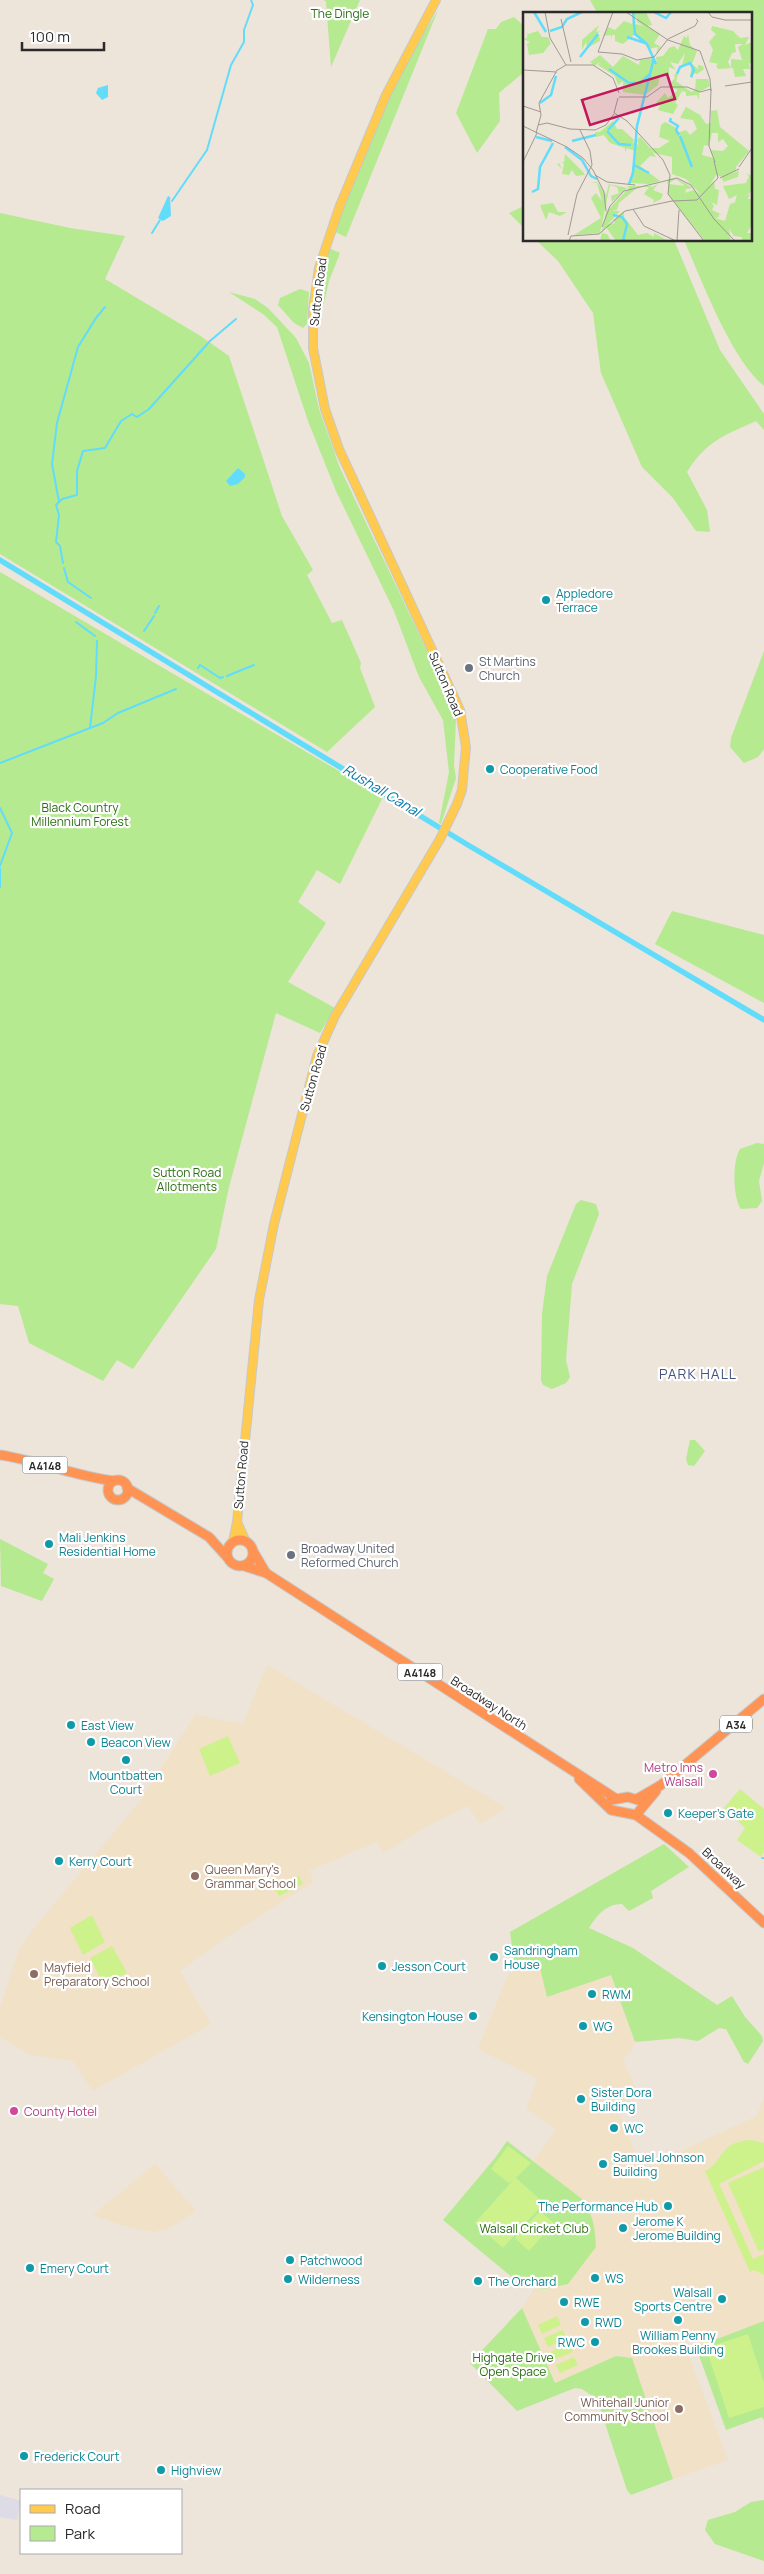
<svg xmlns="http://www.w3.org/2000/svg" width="764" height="2574" viewBox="0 0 764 2574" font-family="Manrope,sans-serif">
	<rect width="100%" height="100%" fill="#ede4da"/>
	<path fill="#dddbe5" d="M0 2495 21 2501 17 2520 0 2517Z"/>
	<g fill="#f1e1c7">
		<path d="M267 1665 506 1808 480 1824 468 1806 431 1824 383 1853 377 1842 310 1870 313 1882 227 1937 180 1971 211 2024 93 2091 73 2061 31 2055 0 2037V2007L19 1949 30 1933 140 1801 195 1715 243 1724Z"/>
		<path d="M514 1960 540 1968 548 1997 611 1974 635 2042 631 2052 623 2060 640 2097 617 2108 642 2169 757 2116 764 2097V2321L696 2347 694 2332H687L682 2337 728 2460 673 2479 632 2358 616 2356 555 2383 522 2308 535 2288 545 2289 568 2284 596 2247 582 2199 533 2161 556 2130 526 2108 537 2081 536 2078 478 2049Z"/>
		<path d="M155 2164 196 2211 169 2228 154 2232 121 2225 93 2215Z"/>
	</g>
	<g fill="#b5ea90">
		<path d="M324 0H360L331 67 326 2Z"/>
		<path d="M590 0H764V386C731 359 702 281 684 240H750V14H598Z"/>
		<path d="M438 10 346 237 333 231 402 68Z"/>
		<path d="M514 17 524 26V72L499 93 500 121 477 153 456 113 488 29H496L501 22Z"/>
		<path d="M524 206V228L509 213Z"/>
		<path d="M0 213 70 228 125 236 105 279 199 335 229 356 282 516 313 570 307 575 332 623 342 620 361 663 360 668 375 707 327 752 0 554Z"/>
		<path d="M536 240H674L720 350 764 414V430L756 421C725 435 706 441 687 472L707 510 710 532 696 531 673 498 642 467 601 373 593 313 558 261Z"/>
		<path d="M331 249 340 253 329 281 317 333V304L326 252Z"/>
		<path d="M300 289 309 292 307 324 303 328 294 323 278 305 280 298Z"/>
		<path d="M229 292 255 299 268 308 296 338 309 363 319 409 340 468 440 678 456 719 454 765 456 778 441 824 439 823 449 772 443 720 419 677 394 611 336 491 308 421 277 327 263 314Z"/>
		<path d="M0 572 383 797 340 884 317 870 298 902 326 923 288 982 335 1008 320 1033 276 1013 229 1187 216 1249 133 1369 117 1360 103 1381 29 1343 18 1306 0 1304Z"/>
		<path d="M764 651V749L758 757 744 763 730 747 731 738Z"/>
		<path d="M672 911 764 935V1003L655 944Z"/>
		<path d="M757 1143 764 1144V1163L759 1181 762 1201 757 1208 741 1209C733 1198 732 1161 740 1149Z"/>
		<path d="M581 1200 596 1204 599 1214 572 1284 566 1360 570 1377 566 1383 552 1389 543 1385 541 1380 542 1314 547 1276 576 1204Z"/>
		<path d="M690 1440H695L705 1451 694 1466 688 1465 686 1459Z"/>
		<path d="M0 1539 48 1564 43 1573 54 1579 42 1601 1 1586Z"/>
		<path d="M664 1844 689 1867 651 1891 653 1898 629 1911 622 1904C606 1904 597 1915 589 1928L633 1948 717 2005 732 1996 745 2017 762 2036 763 2041 748 2064 744 2062 726 2029 719 2028 698 2041 679 2038 635 2042 611 1975 547 1997 540 1968 514 1960 510 1932Z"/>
		<path d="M507 2141 582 2199C593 2214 595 2228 596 2247L568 2284 545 2289 535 2288 513 2278 443 2220 495 2158Z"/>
		<path d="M522 2308 555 2383 616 2356 632 2358 673 2479 631 2495 627 2490 597 2399 582 2389 575 2388 517 2411 470 2363Z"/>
		<path d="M764 2321V2420L762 2417 726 2430 696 2347Z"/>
		<path d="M764 2500V2561L715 2544 705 2530 708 2520 735 2512 751 2502Z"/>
	</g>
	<g fill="#cdf28b">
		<path d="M228 1736 240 1763 210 1776 199 1749Z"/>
		<path d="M740 1789 764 1809V1852L761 1857 737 1840 745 1828 724 1808Z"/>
		<path d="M299 1876 303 1884 279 1896 275 1889Z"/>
		<path d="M92 1915 105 1942 83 1955 70 1928Z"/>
		<path d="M112 1946 127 1973 103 1984 90 1958Z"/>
		<path d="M751 2140 764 2143V2161L719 2184 753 2259 764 2254V2275L754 2270 750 2272 705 2171C725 2161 718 2142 751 2140Z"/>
		<path d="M508 2146 531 2163 516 2178 544 2203 503 2248 475 2223 513 2180 509 2183 491 2169Z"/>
		<path d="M764 2167V2249L759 2252 728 2183Z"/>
		<path d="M540 2211 554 2223 529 2251 515 2238Z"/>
		<path d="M557 2316 561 2325 542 2334 538 2325Z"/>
		<path d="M563 2330 566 2339 548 2347 544 2338Z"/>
		<path d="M748 2334 764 2383V2407L729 2418 706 2348Z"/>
		<path d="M569 2343 573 2352 553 2360 550 2352Z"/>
		<path d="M574 2357 578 2365 560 2373 556 2365Z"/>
	</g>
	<g fill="#62dcfb">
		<path d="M108 85V97L102 100 96 93 98 88Z"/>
		<path d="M168 196 170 197 171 216 163 221 158 218Z"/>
		<path d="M238 468 245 474V477L238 484 230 486 226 481Z"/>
	</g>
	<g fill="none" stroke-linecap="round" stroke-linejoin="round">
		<g stroke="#62dcfb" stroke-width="2">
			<path d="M172 201 207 150 231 65 244 42V30L253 5 251 0"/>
			<path d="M152 233 160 220"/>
			<path d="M59 502 52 464 57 423 78 347 96 318 105 307"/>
			<path d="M63 563 60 546 56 542 59 515 56 505 62 499 77 495V471L83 451 105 448 121 421 132 414 137 417 149 409 210 341 236 319"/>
			<path d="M64 568 68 582 91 598"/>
			<path d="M155 613 159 606"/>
			<path d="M76 622 95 636"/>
			<path d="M144 631 154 616"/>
			<path d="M198 668 200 665 220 678 223 677"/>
			<path d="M227 676 254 665"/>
			<path d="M90 728 103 723 118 713 176 689"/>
			<path d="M0 763 90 728 96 676 97 641"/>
			<path d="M0 808 12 833 0 866"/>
			<path d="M0 869V887"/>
			<path d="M762 1858H764"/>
		</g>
		<path stroke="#62dcfb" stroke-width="5.5" d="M0 560 468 845 764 1020"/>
		<g stroke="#c8c8c8" stroke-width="10">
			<g id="major">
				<path d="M237 1522 246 1542"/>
				<path d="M233 1542 237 1522 259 1300 274 1224 317 1056 335 1016 440 839 457 804 462 790 466 747 460 710 339 449 325 409 313 348V310L319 268 339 208 386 95 436 0"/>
			</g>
		</g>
		<g stroke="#c8c8c8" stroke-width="11">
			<g id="highway">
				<path d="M0 1455C39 1461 75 1476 114 1481"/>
				<circle cx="118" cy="1490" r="10"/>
				<path d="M127 1488 209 1537 227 1557"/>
				<circle cx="240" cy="1553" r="13"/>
				<path d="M253 1551 266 1573"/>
				<path d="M244 1566 266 1573 615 1798"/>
				<path d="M579 1779 611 1810 636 1815 656 1791"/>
				<path d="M637 1799 661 1785 764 1699"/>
				<path d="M611 1800 628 1797 641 1801"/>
				<path d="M636 1815 689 1853 764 1923"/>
			</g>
		</g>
		<use href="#major" stroke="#ffca4e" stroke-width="8"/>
		<use href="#highway" stroke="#ff9353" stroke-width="9"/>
	</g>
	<g fill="#0f9aa8" stroke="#fff" stroke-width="2">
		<circle cx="546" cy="600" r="5"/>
		<circle cx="490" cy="769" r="5"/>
		<circle cx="49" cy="1544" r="5"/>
		<circle cx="71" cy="1725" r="5"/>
		<circle cx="91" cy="1742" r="5"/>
		<circle cx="126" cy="1760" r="5"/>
		<circle cx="668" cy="1813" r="5"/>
		<circle cx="59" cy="1861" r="5"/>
		<circle cx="494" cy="1957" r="5"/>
		<circle cx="382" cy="1966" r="5"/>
		<circle cx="592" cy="1994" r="5"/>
		<circle cx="473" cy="2016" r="5"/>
		<circle cx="583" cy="2026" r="5"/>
		<circle cx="581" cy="2099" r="5"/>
		<circle cx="614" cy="2128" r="5"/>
		<circle cx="603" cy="2164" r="5"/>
		<circle cx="668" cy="2206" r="5"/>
		<circle cx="623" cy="2228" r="5"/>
		<circle cx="290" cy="2260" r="5"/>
		<circle cx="30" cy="2268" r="5"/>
		<circle cx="595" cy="2278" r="5"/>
		<circle cx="288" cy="2279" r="5"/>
		<circle cx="478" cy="2281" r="5"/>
		<circle cx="722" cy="2299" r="5"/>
		<circle cx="564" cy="2302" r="5"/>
		<circle cx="678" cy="2320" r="5"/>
		<circle cx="585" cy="2322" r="5"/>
		<circle cx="595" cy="2342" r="5"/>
		<circle cx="24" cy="2456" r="5"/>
		<circle cx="161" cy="2470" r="5"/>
	</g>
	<g fill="#6b7280" stroke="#fff" stroke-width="2">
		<circle cx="469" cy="668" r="5"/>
		<circle cx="291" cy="1555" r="5"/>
	</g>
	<g fill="#d1479c" stroke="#fff" stroke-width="2">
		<circle cx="713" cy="1774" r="5"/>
		<circle cx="14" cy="2111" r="5"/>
	</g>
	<g fill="#8d6e63" stroke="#fff" stroke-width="2">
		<circle cx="195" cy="1876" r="5"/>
		<circle cx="34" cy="1974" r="5"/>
		<circle cx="679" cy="2409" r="5"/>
	</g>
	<g text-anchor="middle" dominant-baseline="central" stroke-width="4.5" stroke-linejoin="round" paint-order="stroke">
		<g fill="#fff" stroke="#6a6a6a" stroke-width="1">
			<rect x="22.5" y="1456.5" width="45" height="17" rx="4"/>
			<rect x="397.5" y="1663.5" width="45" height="17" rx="4"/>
			<rect x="720" y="1715.5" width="32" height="17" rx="4"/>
		</g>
		<g font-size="11" font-weight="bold" fill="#2a2a2a">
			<text x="45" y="1465">A4148</text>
			<text x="420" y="1672">A4148</text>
			<text x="736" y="1724">A34</text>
		</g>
		<g font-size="12" fill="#2b6e12" stroke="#fff">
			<text x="340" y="13">The Dingle</text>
			<text x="80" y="807">Black Country<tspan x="80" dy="14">Millennium Forest</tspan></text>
			<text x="187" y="1172">Sutton Road<tspan x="187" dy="14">Allotments</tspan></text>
			<text x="534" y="2228">Walsall Cricket Club</text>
			<text x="513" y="2357">Highgate Drive<tspan x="513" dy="14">Open Space</tspan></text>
		</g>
		<g font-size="12" fill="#2a2a2a" stroke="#fff">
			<text transform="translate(318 292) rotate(-83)">Sutton Road</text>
			<text transform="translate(446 684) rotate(67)">Sutton Road</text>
			<text transform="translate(313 1078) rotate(-74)">Sutton Road</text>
			<text transform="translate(241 1475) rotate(-85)">Sutton Road</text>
			<text transform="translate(489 1703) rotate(33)">Broadway North</text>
			<text transform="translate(724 1868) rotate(43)">Broadway</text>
		</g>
		<g font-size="12" fill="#0d838f" stroke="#fff" text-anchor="start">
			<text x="556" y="593">Appledore<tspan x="556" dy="14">Terrace</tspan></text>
			<text x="500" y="769">Cooperative Food</text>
			<text x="59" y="1537">Mali Jenkins<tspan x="59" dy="14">Residential Home</tspan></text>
			<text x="81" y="1725">East View</text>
			<text x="101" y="1742">Beacon View</text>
			<text x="126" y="1775" text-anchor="middle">Mountbatten<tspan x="126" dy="14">Court</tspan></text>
			<text x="678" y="1813">Keeper’s Gate</text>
			<text x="69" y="1861">Kerry Court</text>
			<text x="504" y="1950">Sandringham<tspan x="504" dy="14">House</tspan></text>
			<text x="392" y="1966">Jesson Court</text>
			<text x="602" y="1994">RWM</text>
			<text x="463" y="2016" text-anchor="end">Kensington House</text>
			<text x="593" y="2026">WG</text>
			<text x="591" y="2092">Sister Dora<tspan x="591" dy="14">Building</tspan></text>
			<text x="624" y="2128">WC</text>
			<text x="613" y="2157">Samuel Johnson<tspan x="613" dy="14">Building</tspan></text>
			<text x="658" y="2206" text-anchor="end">The Performance Hub</text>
			<text x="633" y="2221">Jerome K<tspan x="633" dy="14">Jerome Building</tspan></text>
			<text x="300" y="2260">Patchwood</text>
			<text x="40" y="2268">Emery Court</text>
			<text x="605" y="2278">WS</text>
			<text x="298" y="2279">Wilderness</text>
			<text x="488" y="2281">The Orchard</text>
			<text x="712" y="2292" text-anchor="end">Walsall<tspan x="712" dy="14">Sports Centre</tspan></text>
			<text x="574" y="2302">RWE</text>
			<text x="595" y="2322">RWD</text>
			<text x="678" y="2335" text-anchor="middle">William Penny<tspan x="678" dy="14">Brookes Building</tspan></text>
			<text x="585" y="2342" text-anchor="end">RWC</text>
			<text x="34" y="2456">Frederick Court</text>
			<text x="171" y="2470">Highview</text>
		</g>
		<g font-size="12" fill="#5b616d" stroke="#fff" text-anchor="start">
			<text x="479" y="661">St Martins<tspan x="479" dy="14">Church</tspan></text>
			<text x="301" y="1548">Broadway United<tspan x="301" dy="14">Reformed Church</tspan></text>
		</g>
		<g font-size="12" fill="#b23c85" stroke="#fff" text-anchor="end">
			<text x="703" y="1767">Metro Inns<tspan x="703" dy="14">Walsall</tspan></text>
			<text x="24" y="2111" text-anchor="start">County Hotel</text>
		</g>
		<g font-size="12" fill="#785e54" stroke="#fff" text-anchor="start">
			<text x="205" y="1869">Queen Mary's<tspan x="205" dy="14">Grammar School</tspan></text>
			<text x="44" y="1967">Mayfield<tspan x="44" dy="14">Preparatory School</tspan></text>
			<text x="669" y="2402" text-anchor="end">Whitehall Junior<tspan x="669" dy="14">Community School</tspan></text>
		</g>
		<g font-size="14" font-style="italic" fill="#0078a7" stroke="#fff">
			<text transform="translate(382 790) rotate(31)">Rushall Canal</text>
		</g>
		<g font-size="14" letter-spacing="1" fill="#45537f" stroke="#fff">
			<text x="698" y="1373">PARK HALL</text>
		</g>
	</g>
	<g transform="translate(523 12)">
		<rect width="229" height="229" fill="#ede4da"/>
		<path d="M109 0H123L129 13 124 14 137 22 131 31 138 35 133 42 135 35 126 37 112 22 100 32 92 29V23H89V28L88 23 80 24 85 15 92 18 101 9 109 12 110 7 113 9 110 16 113 12 120 14 114 10V5L110 6ZM76 13 73 20 77 19 64 32 76 22 77 29 64 36 63 30 59 38V28ZM189 14 210 19 217 26 226 25 222 33 229 30V52L226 51 227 57H220L223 64 212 65 210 56 195 57 193 53 196 52 186 50 190 38 186 30 193 22 188 18ZM212 32H220L215 35 219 48 208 47V56L205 50 209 41 213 40ZM5 19V22L15 19 19 25H25L28 31 20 41 6 43 4 32 7 30 0 27 4 26ZM165 22 167 33 174 39 169 52 175 57V53L180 54 181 57 174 62 169 61 170 66 167 65 169 52H162L156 58 153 69 168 80 172 78 173 67H185L187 74 176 80V88L174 83 163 84V80L159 79 152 91 155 93 150 102 135 98 138 91H133L142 81 145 86 155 78 145 74 152 66 151 64 159 53 162 41 155 52 147 50 153 58 146 55V63H137L135 73 122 83 100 80V69L95 73 92 64 75 53 77 49 72 54 67 50 77 43 90 55 100 44 116 53 117 48 131 46 134 52 133 45 140 44 146 36 151 34 155 38 161 24 164 26ZM163 95 177 103 183 112 188 111V99L194 98 197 115 226 139 213 155V159L204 163 216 159 215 165 200 170 199 165 193 163 187 173 191 169 192 177 196 178 194 193 188 190 191 194 189 198 200 203 196 202V205L192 206 202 209 207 192 216 189 212 190 214 183 206 187 200 174 223 171 226 164 223 162 229 163V179L223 184 227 182 225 187H229V213L224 221H229V229H219V225L211 224 206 217 208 229H182L145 182V172L162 174 153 167 144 172 145 167 153 166 170 176 163 177 162 181 171 178 178 183 163 167 149 162V145L131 141 127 136 133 145 127 144 117 154 137 169 126 172 107 171 112 139 104 136 102 140V136L87 131 81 123 73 125 72 120H77L90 109 94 117H99L111 128 109 132 112 129 116 134 114 128 117 125 127 136H136L147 129 136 125 138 113 142 110 152 115 154 121 163 118 167 123 174 117 170 108 157 106ZM189 121H195V130L200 127 205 134 200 139 187 138 191 145 192 154 191 146 179 143 181 133 186 134ZM42 142 61 161 62 167 61 163 53 164 49 158 46 163 39 162 41 151H36L39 157 34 152 41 150ZM74 170 83 183 86 172 104 176 89 190 88 184 96 181 94 175 87 173 77 221 51 223 78 206 68 186 73 181 79 189 74 171H68ZM135 172 130 178 140 182 138 187 130 191 131 188 121 182 126 175H115L96 191 94 198 89 199H97L85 212 92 211 90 208 101 199V205L115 223 124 221 131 225V221L145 229H93L83 215 79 221 84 222 88 229H77L83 200 106 176 104 174H129L127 176ZM30 191 35 200H44L37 204 26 200 23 208 17 193Z" fill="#b5ea90" fill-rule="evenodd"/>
		<path fill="none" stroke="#62dcfb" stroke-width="2.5" d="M11 0 23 20M110 0 112 22 124 32 133 52M131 0 143 6 148 0M27 19 39 15 44 7 59 0M104 25 122 31M57 45 75 22M86 57 106 71H117L127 62M154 62 157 55 167 51 171 58 168 65M17 91 28 83 33 64M148 106 147 109 155 114 153 118 156 123M85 118 96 106M84 119 96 132 108 133M157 124 169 155M13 125 29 129M49 129 73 123M42 135 59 148 68 164 74 167M111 153 126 161M106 172 110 161 114 114 131 46M9 180 15 177 17 155 30 131M90 203 99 205 104 212 100 229"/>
		<path fill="none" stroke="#9f9a94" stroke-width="1" d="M22 0 27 26 43 53M103 0 145 28 177 39 187 67 188 79M185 0 189 5 202 8H229M38 7 48 50M75 40 99 42 114 48 131 45 145 27 172 14 175 9 173 7M75 40 90 0M0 58 34 60M33 59 43 53H70L90 66 96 81M202 74 229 70M188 77 186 134 192 150M96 85H124L138 75H164L177 80 188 77M0 94 18 100M91 101 104 109 140 148 147 163 145 182 181 229M91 101 95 86M15 113 24 111 47 117 72 118 83 113 91 102M0 114 44 135 60 146 70 158 81 180 83 199M57 118 67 139M13 121 18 103 16 91 33 60M191 149 195 166M0 150 14 121M216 155 229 136M72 163 84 170 112 173M197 166 216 157M110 197 121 214 153 229M79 215 87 194 101 179 154 166 168 173 191 207 212 229M45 223 54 182 69 153 67 139M46 229 48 224 76 222 102 199 149 189 174 188 195 166M154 229 156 198"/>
		<path fill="#c2185b" fill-opacity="0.15" stroke="#c2185b" stroke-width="2.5" d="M144 62 152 87 67 113 59 88Z"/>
		<rect width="229" height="229" fill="none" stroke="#2a2a2a" stroke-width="2.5"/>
	</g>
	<rect x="20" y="2489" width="162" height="65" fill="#ffffff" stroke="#aaaaaa"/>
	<rect x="30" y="2505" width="25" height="8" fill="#ffca4e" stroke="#aaaaaa"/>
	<text x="65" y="2514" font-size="15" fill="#2a2a2a">Road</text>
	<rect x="30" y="2526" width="25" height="15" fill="#b5ea90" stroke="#aaaaaa"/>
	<text x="65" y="2539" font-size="15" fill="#2a2a2a">Park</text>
	<path d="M22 42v8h82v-8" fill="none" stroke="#2a2a2a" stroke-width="2.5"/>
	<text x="30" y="42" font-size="15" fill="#2a2a2a" stroke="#ffffff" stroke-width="4" paint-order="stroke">100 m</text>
</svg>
